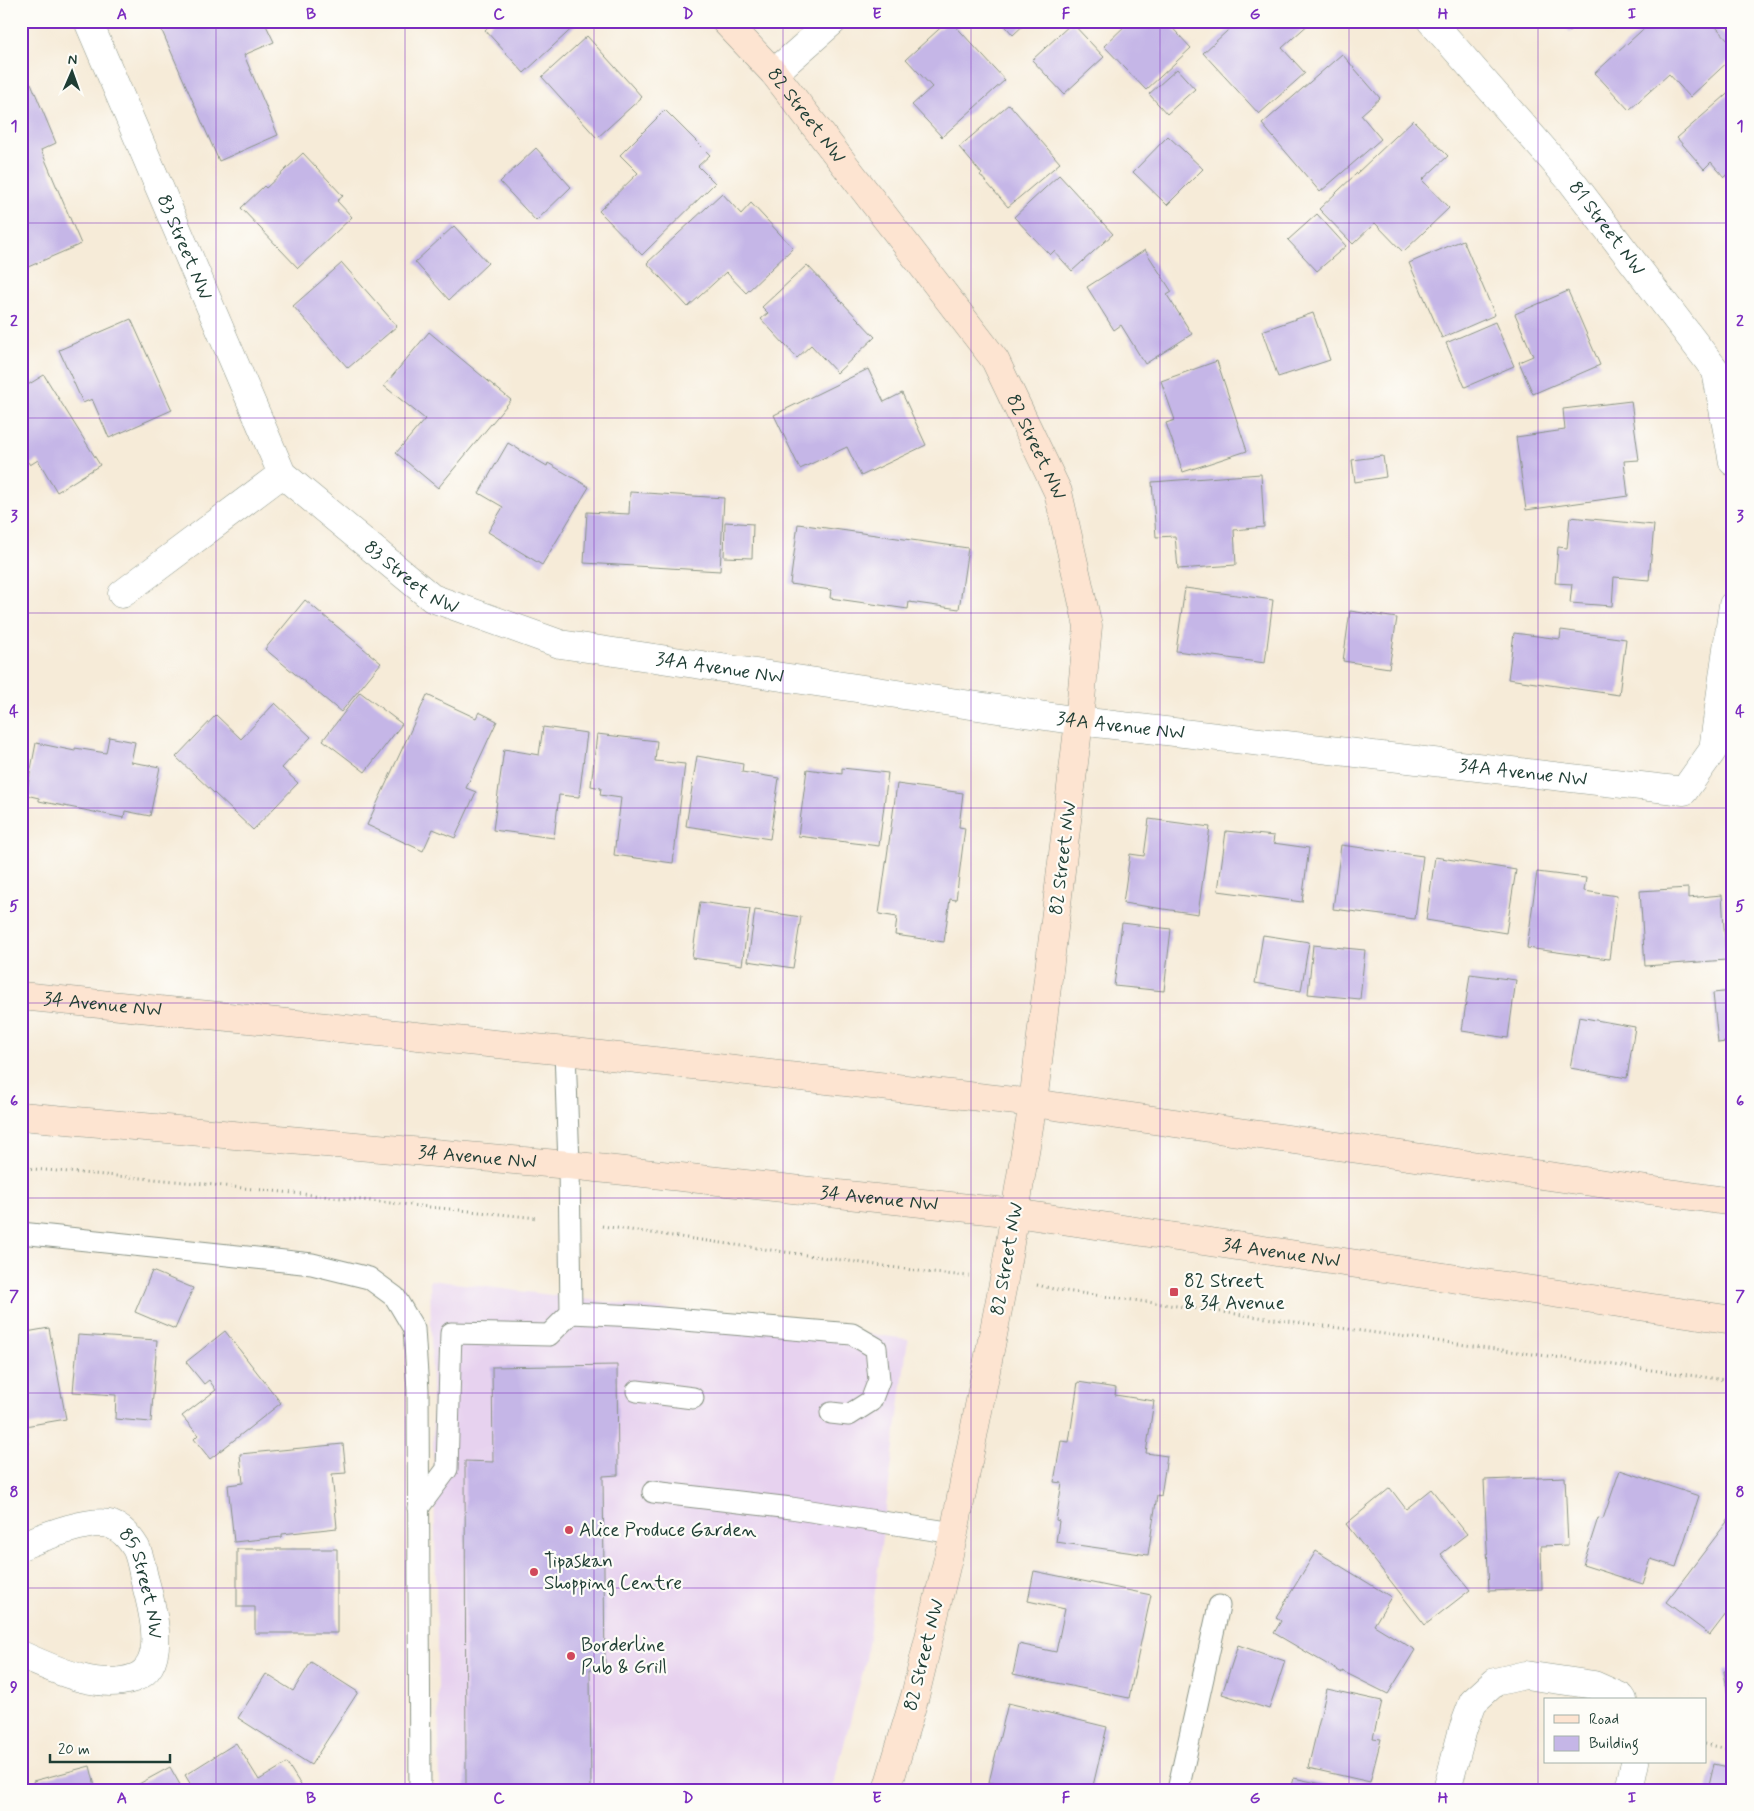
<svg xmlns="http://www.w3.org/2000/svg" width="1754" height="1811" viewBox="0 0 1754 1811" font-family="Mynerve,sans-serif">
	<rect width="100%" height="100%" fill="#fdfcf7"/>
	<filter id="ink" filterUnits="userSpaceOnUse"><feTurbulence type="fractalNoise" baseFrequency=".02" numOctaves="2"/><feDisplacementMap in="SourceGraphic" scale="10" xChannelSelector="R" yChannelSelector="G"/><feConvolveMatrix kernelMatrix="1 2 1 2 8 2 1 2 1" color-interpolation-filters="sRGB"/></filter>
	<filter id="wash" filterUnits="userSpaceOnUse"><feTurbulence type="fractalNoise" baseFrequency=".0096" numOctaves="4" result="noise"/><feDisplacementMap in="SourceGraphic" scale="20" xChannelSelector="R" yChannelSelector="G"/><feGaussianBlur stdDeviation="1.12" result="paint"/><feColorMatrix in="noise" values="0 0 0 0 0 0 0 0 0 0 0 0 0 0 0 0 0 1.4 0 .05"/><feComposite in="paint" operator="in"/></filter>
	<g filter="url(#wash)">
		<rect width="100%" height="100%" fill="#f6ebd8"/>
		<path fill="#e7d2ef" d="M430 1280 908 1339 866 1660 832 1790H440Z"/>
		<g id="blocks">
			<g fill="#c5b6e7">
				<path d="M165 21H264L274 42 244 55 278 135 219 161 159 24Z"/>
				<path d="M495 21H580L524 73 485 30Z"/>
				<path d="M948 21H951L1005 80 942 137 912 105 932 87 906 59Z"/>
				<path d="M1001 21H1028L1013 35Z"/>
				<path d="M1130 21H1166L1191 48 1146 90 1104 46Z"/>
				<path d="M1238 21H1312L1282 48 1305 73 1259 114 1203 53Z"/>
				<path d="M1561 21H1581L1570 32Z"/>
				<path d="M1614 21H1627L1620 28Z"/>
				<path d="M1652 21H1720L1715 26 1733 45V57L1690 97 1669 74 1629 110 1595 73Z"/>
				<path d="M1072 23 1104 57 1064 94 1032 60Z"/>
				<path d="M587 36 642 97 597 138 542 77Z"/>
				<path d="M1342 54 1380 98 1361 115 1381 139 1320 192 1262 124Z"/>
				<path d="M1177 69 1195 89 1167 114 1149 94Z"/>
				<path d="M31 83 56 143 41 150 81 244 28 267 21 251V87Z"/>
				<path d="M1733 89V170L1724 177 1711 162 1704 169 1677 138Z"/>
				<path d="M1009 104 1060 163 1008 207 980 175 982 174 959 147Z"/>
				<path d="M665 110 710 155 698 166 715 183 642 255 599 211 638 173 620 155Z"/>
				<path d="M1413 120 1448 156 1422 180 1449 208 1403 252 1375 223 1353 244 1319 209Z"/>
				<path d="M1168 136 1203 169 1167 205 1133 172Z"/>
				<path d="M536 148 571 187 536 221 500 182Z"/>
				<path d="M303 153 343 196 337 201 352 217 298 268 241 208 264 186 266 188Z"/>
				<path d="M1059 175 1113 234 1072 271 1054 251 1050 255 1014 217Z"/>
				<path d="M722 193 741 214 751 203 793 248 746 293 726 272 688 307 647 263Z"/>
				<path d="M1317 214 1346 246 1317 271 1288 240Z"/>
				<path d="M454 226 488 263 449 300 415 262Z"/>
				<path d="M1463 240 1495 315 1442 338 1409 263Z"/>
				<path d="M1145 250 1172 292 1167 295 1192 334 1145 364 1121 325 1114 330 1087 287Z"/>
				<path d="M342 263 397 326 348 368 293 306Z"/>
				<path d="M807 265 875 337 837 373 811 345 797 358 761 319 768 313 762 307Z"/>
				<path d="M1568 291 1600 365 1533 394 1519 362 1533 356 1515 314Z"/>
				<path d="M1313 313 1330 360 1278 377 1262 331Z"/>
				<path d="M131 319 172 410 109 438 92 399 83 403 59 350Z"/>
				<path d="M1495 322 1514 366 1465 387 1446 343Z"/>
				<path d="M429 332 511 400 438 488 396 453 425 419 384 386Z"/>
				<path d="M1217 361 1247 451 1183 472 1166 423 1175 420 1161 381Z"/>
				<path d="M868 369 884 402 902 393 926 445 861 476 847 447 800 469 774 415Z"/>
				<path d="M44 375 100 465 57 492 38 460 30 465 25 458 21 460V389Z"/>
				<path d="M1631 401 1639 460 1624 461 1628 496 1526 510 1516 437 1565 430 1563 409Z"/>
				<path d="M508 443 547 466 548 463 589 487 542 565 488 532 503 507 479 493Z"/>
				<path d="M1383 456 1386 477 1355 482 1352 460Z"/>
				<path d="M1261 474 1264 527 1234 530 1236 565 1178 569 1175 536 1156 537 1152 482Z"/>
				<path d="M630 492 724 498 720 571 584 563 587 512 629 514Z"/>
				<path d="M1570 517 1654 525 1649 580 1614 577 1612 606 1570 603 1572 584 1555 583 1558 547 1567 548Z"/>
				<path d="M725 522 753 524 752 558 724 557Z"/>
				<path d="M798 524 968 548 959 609 909 602 908 609 830 598 831 590 790 584Z"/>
				<path d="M1185 588 1273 600 1265 663 1176 651Z"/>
				<path d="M305 600 381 663 341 712 265 649Z"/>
				<path d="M1350 611 1397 618 1389 668 1343 661Z"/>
				<path d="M1561 630 1626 639 1619 695 1508 679 1514 633 1560 639Z"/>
				<path d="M360 692 402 724 365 772 323 740Z"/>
				<path d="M427 695 476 718 479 712 497 721 466 788 476 792 455 838 433 829 423 851 367 825Z"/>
				<path d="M275 703 311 737 282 768 298 783 253 830 176 757 216 715 241 739Z"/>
				<path d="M543 727 587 733 579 797 559 795 554 838 493 830 504 749 539 755Z"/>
				<path d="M597 734 657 741 655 761 685 764 673 863 614 855 621 798 600 795 601 788 591 786Z"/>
				<path d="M109 737 135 742 131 762 160 767 150 816 125 811 124 818 39 801V798L26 795 36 743 75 751V748L106 753Z"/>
				<path d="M697 756 743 764 742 772 779 778 770 839 686 826Z"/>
				<path d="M842 768 888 773 879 846 798 836 807 769 842 774Z"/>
				<path d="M897 784 963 793 959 827 965 828 956 900 950 899 944 942 895 935 897 917 879 914Z"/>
				<path d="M1149 819 1210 827 1198 914 1123 903 1130 854 1144 856Z"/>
				<path d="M1226 831 1274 836 1273 843 1309 848 1302 902 1218 891Z"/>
				<path d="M1341 845 1423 856 1415 919 1333 909Z"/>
				<path d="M1435 857 1516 870 1506 933 1426 920Z"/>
				<path d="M1537 872 1586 878 1584 891 1617 896 1609 959 1527 948Z"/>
				<path d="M1688 888V898L1722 895 1726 960 1645 966 1640 891Z"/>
				<path d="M700 902 750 909 742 965 692 958Z"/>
				<path d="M755 910 801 917 793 968 748 961Z"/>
				<path d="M1122 923 1171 929 1164 991 1114 986Z"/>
				<path d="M1263 935 1309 942 1301 991 1255 983Z"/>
				<path d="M1313 945 1365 950 1360 999 1308 994Z"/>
				<path d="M1470 974 1516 980 1508 1038 1462 1031Z"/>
				<path d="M1733 991V1041L1718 1043 1713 993Z"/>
				<path d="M1579 1017 1635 1027 1627 1078 1570 1068Z"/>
				<path d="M152 1271 193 1288 175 1329 135 1312Z"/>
				<path d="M49 1328 66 1419 25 1426 28 1444 21 1445V1333Z"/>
				<path d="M225 1331 281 1403 210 1459 194 1439 198 1435 182 1416 216 1390 209 1380 204 1384 186 1362Z"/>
				<path d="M78 1335 157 1340 151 1422 115 1419 116 1395 73 1392Z"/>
				<path d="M617 1365 618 1475 603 1476 605 1669H590L591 1790H466L465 1461 493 1462 492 1367Z"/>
				<path d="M1078 1382 1116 1388 1115 1395 1154 1401 1146 1453 1167 1456 1161 1496 1157 1495 1148 1555 1056 1542 1059 1521 1056 1520 1062 1483 1054 1482 1061 1441 1069 1442Z"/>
				<path d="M343 1444 346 1473 332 1474 337 1528 282 1534V1537L234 1542 228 1485 243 1483 240 1454Z"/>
				<path d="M1620 1470 1699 1496 1676 1567 1651 1559 1643 1584 1583 1565 1598 1518 1603 1519Z"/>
				<path d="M1565 1477 1568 1545 1541 1546 1542 1589 1489 1591 1484 1480Z"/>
				<path d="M1390 1488 1406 1509 1431 1489 1467 1534 1441 1554 1470 1590 1425 1625 1346 1524Z"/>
				<path d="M1733 1514V1605L1710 1635 1666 1602Z"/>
				<path d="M237 1549H337V1633H255V1607H237Z"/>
				<path d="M1316 1551 1391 1597 1374 1625 1415 1650 1388 1694 1342 1671V1673L1274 1633 1281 1621 1276 1617Z"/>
				<path d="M1034 1571 1151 1595 1129 1698 1013 1674 1019 1644 1056 1652 1065 1609 1028 1601Z"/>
				<path d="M1238 1645 1285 1661 1269 1709 1222 1694Z"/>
				<path d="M311 1662 358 1692 311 1765 238 1718 266 1674 293 1691Z"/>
				<path d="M1733 1670V1722H1732L1724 1671Z"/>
				<path d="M1327 1689 1382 1701 1373 1738 1381 1739 1370 1782 1308 1768Z"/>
				<path d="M1008 1703 1107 1727 1092 1790H1021L989 1782Z"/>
				<path d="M236 1743 259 1780 287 1763 304 1790H194L185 1775Z"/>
				<path d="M1714 1764 1733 1768V1790H1708Z"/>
				<path d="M90 1766 96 1790H36L33 1781Z"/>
				<path d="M170 1767 183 1790H128Z"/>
				<path d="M1294 1778 1344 1789V1790H1291Z"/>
			</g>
		</g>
	</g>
	<g filter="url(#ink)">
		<use href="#blocks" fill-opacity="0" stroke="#8a9486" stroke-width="1"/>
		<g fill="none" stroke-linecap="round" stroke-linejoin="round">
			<g stroke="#8a9486" stroke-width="23">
				<g id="lane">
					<path d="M21 1233 312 1264 369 1278 395 1297 414 1329 418 1390 420 1790"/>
					<path d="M571 1313 637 1316 852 1334 876 1348 879 1380 871 1401 849 1415 831 1413"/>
					<path d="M637 1391 693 1398"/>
					<path d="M653 1492 791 1508 954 1533"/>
					<path d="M418 1508 447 1469 451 1333 549 1335 571 1313 569 1165 565 1051"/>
					<path d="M1178 1790 1219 1606"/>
				</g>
			</g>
			<g stroke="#8a9486" stroke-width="29">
				<g id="street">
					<path id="s1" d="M88 21 282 474 432 598 560 644 1079 721 1684 791 1713 750 1733 605"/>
					<path id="s2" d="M1431 21 1572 182 1716 371 1733 462"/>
					<path d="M774 73 833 21"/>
					<path d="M122 594 282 474"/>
					<path id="s3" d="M21 1546C40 1538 93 1517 112 1525 123 1529 130 1538 136 1548 141 1558 142 1571 145 1581 152 1607 169 1666 134 1678 97 1691 54 1669 21 1655"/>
					<path d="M1447 1790 1463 1729 1473 1702 1495 1682 1525 1675 1594 1685 1621 1697 1623 1700"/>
					<path d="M1629 1790 1635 1762"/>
				</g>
			</g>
			<g stroke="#8a9486" stroke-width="29">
				<g id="secondary">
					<path id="s4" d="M725 21 774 73 995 360 1058 492 1088 626 1079 721 1033 1103 1004 1279 954 1533 915 1696 887 1790"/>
					<path id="s5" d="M21 996 565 1051 1033 1103 1733 1202"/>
					<path id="s6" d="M21 1116 569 1165 1015 1213 1733 1320"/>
				</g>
			</g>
			<g stroke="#8a9486" stroke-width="3" stroke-dasharray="1 4" stroke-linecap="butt">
				<path d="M21 1168 165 1180 538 1218"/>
				<path d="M602 1226 933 1273 969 1276"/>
				<path d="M1037 1285 1058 1290 1733 1381"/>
				<path d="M1705 1744 1733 1750"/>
			</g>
			<use href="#lane" stroke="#fff" stroke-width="21"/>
			<use href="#street" stroke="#fff" stroke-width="28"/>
			<use href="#secondary" stroke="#fde4d1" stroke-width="28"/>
		</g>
	</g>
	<path fill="none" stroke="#7b2cbf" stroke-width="1" stroke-opacity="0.55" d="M216 21V1790M405 21V1790M594 21V1790M783 21V1790M971 21V1790M1160 21V1790M1349 21V1790M1538 21V1790M21 223H1733M21 418H1733M21 613H1733M21 808H1733M21 1003H1733M21 1198H1733M21 1393H1733M21 1588H1733"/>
	<g fill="#d1495b" stroke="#fdfcf7" stroke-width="2">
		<rect x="1169" y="1287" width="10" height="10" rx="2.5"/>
		<circle cx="569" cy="1530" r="5"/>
		<circle cx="534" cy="1572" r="5"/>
		<circle cx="571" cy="1656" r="5"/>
	</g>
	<g text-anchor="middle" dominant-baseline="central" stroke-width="4.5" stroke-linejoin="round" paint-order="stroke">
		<g font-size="19" fill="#1f3d34" stroke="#fdfcf7">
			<text stroke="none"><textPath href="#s4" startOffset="125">82 Street NW</textPath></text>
			<text stroke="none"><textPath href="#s2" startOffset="272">81 Street NW</textPath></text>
			<text stroke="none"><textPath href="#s1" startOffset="246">83 Street NW</textPath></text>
			<text stroke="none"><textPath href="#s4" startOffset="530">82 Street NW</textPath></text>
			<text stroke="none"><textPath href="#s1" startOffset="659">83 Street NW</textPath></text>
			<text stroke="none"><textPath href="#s1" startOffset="985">34A Avenue NW</textPath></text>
			<text stroke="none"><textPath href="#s1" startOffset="1390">34A Avenue NW</textPath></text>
			<text stroke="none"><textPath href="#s1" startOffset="1795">34A Avenue NW</textPath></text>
			<text transform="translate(1063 858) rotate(-83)">82 Street NW</text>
			<text stroke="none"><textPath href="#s5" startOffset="82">34 Avenue NW</textPath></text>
			<text stroke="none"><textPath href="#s6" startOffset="458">34 Avenue NW</textPath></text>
			<text stroke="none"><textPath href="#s6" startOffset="862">34 Avenue NW</textPath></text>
			<text stroke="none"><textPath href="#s6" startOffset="1268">34 Avenue NW</textPath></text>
			<text transform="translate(1007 1259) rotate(-80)">82 Street NW</text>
			<text stroke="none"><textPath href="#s3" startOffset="164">85 Street NW</textPath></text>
			<text transform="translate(924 1655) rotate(-76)">82 Street NW</text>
		</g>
		<g font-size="19" fill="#1f3d34" stroke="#fdfcf7" text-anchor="start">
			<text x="1184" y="1281">82 Street<tspan x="1184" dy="22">&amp; 34 Avenue</tspan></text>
			<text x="579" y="1530">Alice Produce Garden</text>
			<text x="544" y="1561">Tipaskan<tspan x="544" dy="22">Shopping Centre</tspan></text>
			<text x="581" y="1645">Borderline<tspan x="581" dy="22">Pub &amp; Grill</tspan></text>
		</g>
	</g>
	<rect width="1754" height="1811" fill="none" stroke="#fdfcf7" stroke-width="55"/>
	<rect x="1544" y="1698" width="162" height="65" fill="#fdfcf7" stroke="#a4b0a9"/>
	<rect x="1554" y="1715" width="25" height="8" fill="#fde4d1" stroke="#a4b0a9"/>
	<text x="1589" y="1724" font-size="15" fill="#1f3d34">Road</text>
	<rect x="1554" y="1736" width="25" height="15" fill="#c5b6e7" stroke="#a4b0a9"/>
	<text x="1589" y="1748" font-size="15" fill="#1f3d34">Building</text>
	<g transform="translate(72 72) rotate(2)" stroke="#fdfcf7" stroke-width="4" paint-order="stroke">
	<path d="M0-4L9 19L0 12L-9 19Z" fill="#1f3d34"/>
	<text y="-8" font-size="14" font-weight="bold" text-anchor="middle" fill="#1f3d34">N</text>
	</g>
	<path d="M50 1754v8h120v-8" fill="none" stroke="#1f3d34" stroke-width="2.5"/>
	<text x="58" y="1754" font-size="15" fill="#1f3d34" stroke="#fdfcf7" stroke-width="4" paint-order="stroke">20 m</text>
	<rect x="28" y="28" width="1698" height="1756" fill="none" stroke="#7b2cbf" stroke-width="2"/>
	<g font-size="16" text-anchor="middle" font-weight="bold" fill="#7b2cbf">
		<text x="122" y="19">A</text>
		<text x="311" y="19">B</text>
		<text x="499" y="19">C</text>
		<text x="688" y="19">D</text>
		<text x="877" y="19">E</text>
		<text x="1066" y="19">F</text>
		<text x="1255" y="19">G</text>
		<text x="1443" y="19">H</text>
		<text x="1632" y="19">I</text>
		<text x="14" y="131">1</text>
		<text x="1740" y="131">1</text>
		<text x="14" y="326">2</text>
		<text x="1740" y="326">2</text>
		<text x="14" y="521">3</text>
		<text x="1740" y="521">3</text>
		<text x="14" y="716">4</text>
		<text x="1740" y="716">4</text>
		<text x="14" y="911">5</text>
		<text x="1740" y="911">5</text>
		<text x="14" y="1106">6</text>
		<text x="1740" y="1106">6</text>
		<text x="14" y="1301">7</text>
		<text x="1740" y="1301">7</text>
		<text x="14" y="1497">8</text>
		<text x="1740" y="1497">8</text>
		<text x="14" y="1692">9</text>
		<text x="1740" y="1692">9</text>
		<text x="122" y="1803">A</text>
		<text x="311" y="1803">B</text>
		<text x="499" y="1803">C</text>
		<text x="688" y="1803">D</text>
		<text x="877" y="1803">E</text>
		<text x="1066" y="1803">F</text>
		<text x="1255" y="1803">G</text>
		<text x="1443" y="1803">H</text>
		<text x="1632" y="1803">I</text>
	</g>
</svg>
